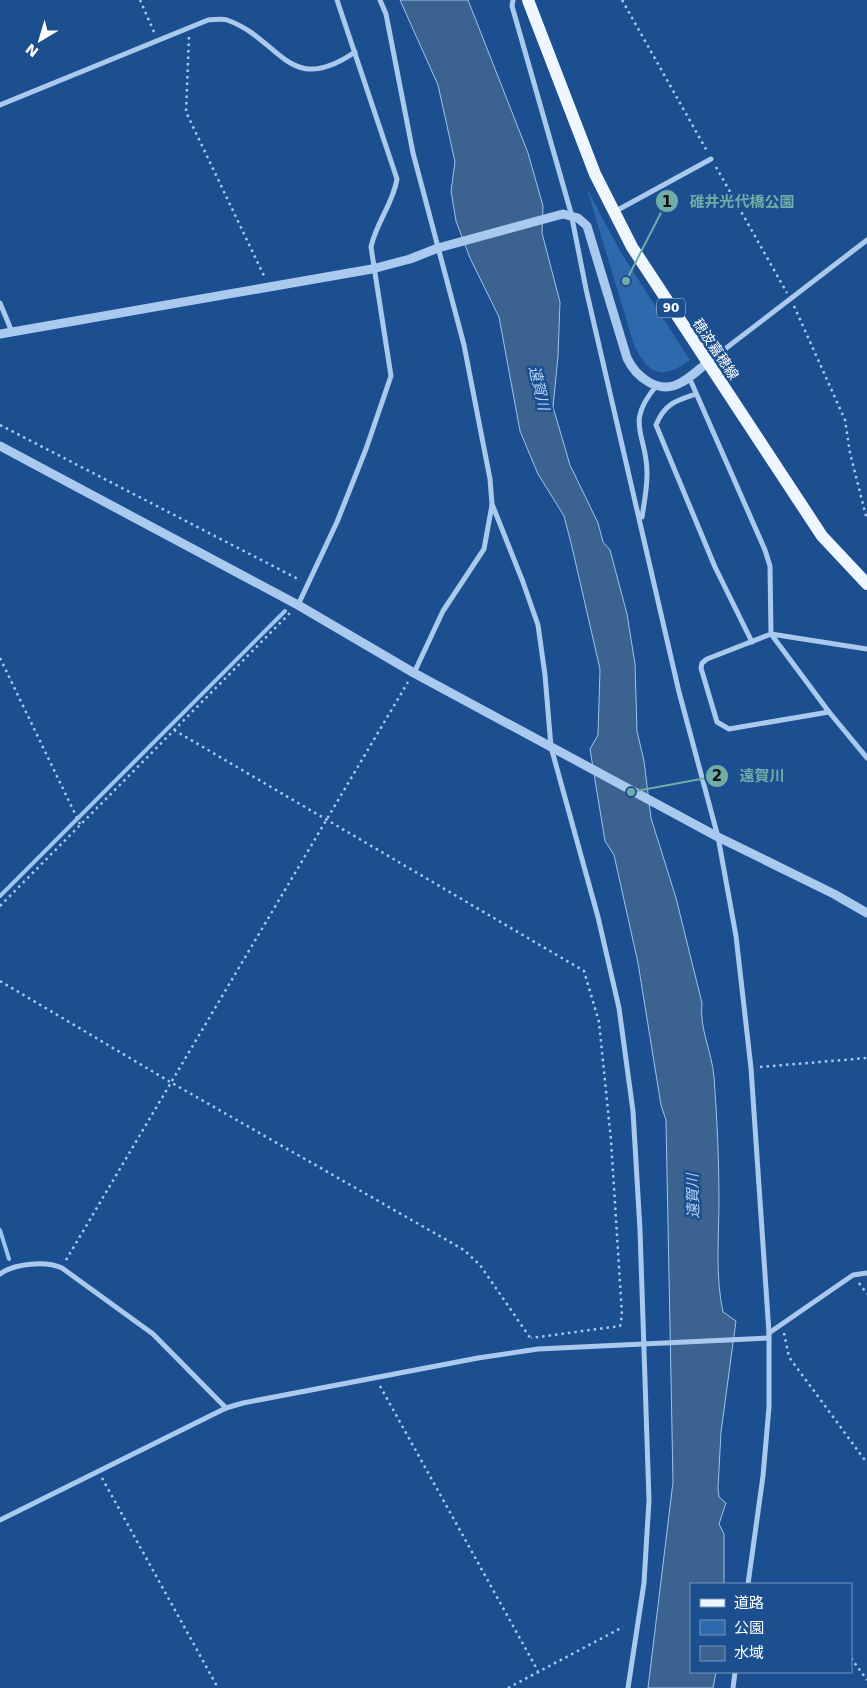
<svg xmlns="http://www.w3.org/2000/svg" width="867" height="1688" viewBox="0 0 867 1688" font-family="'DejaVu Sans','Noto Sans JP',sans-serif">
	<rect width="100%" height="100%" fill="#1b4f8f"/>
	<path fill="#2e69ad" d="M587 189 620 251 690 360C662 380 649 376 634 345Z"/>
	<path fill="#3c6290" stroke="#9cc4f0" d="M400 0H468L528 153 543 206 542 233 560 302 558 356 553 407 570 465 598 523 603 542 610 550 627 614 635 664 637 731 644 761 651 818 676 898 702 1003C699 1028 712 1052 714 1077 717 1117 719 1159 719 1199 719 1237 715 1275 723 1312L736 1321 721 1432 718 1488 719 1497 726 1503 719 1524 724 1534V1584H691V1672H716L713 1688H648L673 1482 666 1120 661 1105 638 963 614 855 605 841 590 749 598 735 600 669 572 547 564 516 538 474 520 431 499 317 470 258 456 221 451 191 455 162 438 85Z"/>
	<g fill="none" stroke-linecap="round" stroke-linejoin="round">
		<g stroke="#9cc4f0" stroke-width="4">
			<path d="M0 896 285 611"/>
			<path d="M0 1230 9 1259"/>
		</g>
		<g stroke="#a9c9ee" stroke-width="2.5" stroke-dasharray="2.5 4" stroke-linecap="butt">
			<path d="M140 0 154 32"/>
			<path d="M622 0 707 151"/>
			<path d="M189 37 186 112 265 278"/>
			<path d="M716 167 787 293"/>
			<path d="M794 306 845 420 850 453 867 520"/>
			<path d="M0 425 300 580"/>
			<path d="M0 658 80 824"/>
			<path d="M174 730 584 971 599 1022 611 1140 622 1315 620 1326 531 1338"/>
			<path d="M0 906 291 612"/>
			<path d="M0 981 172 1083 464 1250 480 1265 531 1339"/>
			<path d="M760 1067 867 1058"/>
			<path d="M66 1260 408 682"/>
			<path d="M859 1283 867 1294"/>
			<path d="M784 1333 789 1357 867 1463"/>
			<path d="M380 1386 538 1671"/>
			<path d="M102 1478 218 1688"/>
			<path d="M851 1658 867 1680"/>
			<path d="M508 1688 623 1627"/>
		</g>
		<g stroke="#a9c9ee" stroke-width="5">
			<path d="M380 0 386 14 413 153 464 345 490 479 492 504 523 582 538 625 545 675 551 747 598 917 619 1008 633 1111 640 1230 649 1500 644 1583 628 1688"/>
			<path d="M513 0 512 6 571 213 586 289 679 692 718 837 736 936 751 1068 769 1333"/>
			<path d="M0 105 208 20C214 20 222 18 227 20 281 39 288 98 355 52"/>
			<path d="M614 212 711 159"/>
			<path d="M0 303 12 332"/>
			<path d="M708 362 867 240"/>
			<path d="M689 377 765 550 770 566 771 634 829 712 729 729 717 722 701 668 702 663 707 659 771 634 867 649"/>
			<path d="M696 394C676 401 665 403 656 425L715 567 752 642"/>
			<path d="M642 517C644 504 647 489 647 475 648 434 623 425 657 385"/>
			<path d="M298 605 337 522 366 449 391 376 371 247C376 223 393 204 397 179L337 0"/>
			<path d="M414 673 443 611 484 549 492 505"/>
			<path d="M829 712 867 758"/>
			<path d="M0 1274C15 1263 46 1261 62 1268L153 1334 226 1408"/>
			<path d="M0 1520 226 1408 243 1403 478 1358 538 1349 769 1338"/>
			<path d="M748 1584 763 1476 769 1407V1333L853 1275 867 1273"/>
			<path d="M733 1688 735 1672"/>
		</g>
		<g stroke="#a9c9ee" stroke-width="9">
			<path d="M0 334 372 269 410 259 438 248 563 214 578 218 587 226 627 358C636 377 659 396 682 382 691 377 699 369 707 363"/>
			<path d="M0 446 298 605 414 673 718 837 834 894 867 913"/>
		</g>
		<path stroke="#f0f6ff" stroke-width="12" d="M528 0 595 174 632 247 822 536 867 584"/>
	</g>
	<g text-anchor="middle" dominant-baseline="central" stroke-width="5" stroke-linejoin="round" paint-order="stroke">
		<rect fill="#1b4f8f" stroke="#bbcadd" stroke-width="1" x="657" y="298.5" width="28" height="19" rx="4"/>
		<g font-size="12" font-weight="bold" fill="#fff">
			<text x="671" y="308">90</text>
		</g>
		<g font-size="14" fill="#fff" stroke="#1b4f8f">
			<text transform="translate(716 349) rotate(56)">穂波嘉穂線</text>
		</g>
		<g font-size="15" font-style="italic" fill="#b5d3f5" stroke="#1b4f8f">
			<text transform="translate(539 388) rotate(77)">遠賀川</text>
			<text transform="translate(693 1196) rotate(-91)">遠賀川</text>
		</g>
	</g>
	<path fill="none" stroke="#6fada8" stroke-width="2" d="M626 281L667 201M631 792L717 776"/>
	<g fill="#6fada8" stroke="#1b4f8f" stroke-width="2">
		<circle cx="626" cy="281" r="5"/>
		<circle cx="631" cy="792" r="5"/>
		<circle cx="667" cy="201" r="12"/>
		<circle cx="717" cy="776" r="12"/>
	</g>
	<g font-size="15" text-anchor="middle" font-weight="bold" fill="#111">
		<text x="667" y="207">1</text>
		<text x="717" y="781">2</text>
	</g>
	<g font-size="15" text-anchor="middle" font-weight="bold" fill="#6fada8" stroke="#1b4f8f" stroke-width="5" stroke-linejoin="round" paint-order="stroke">
		<text x="742" y="207">碓井光代橋公園</text>
		<text x="762" y="781">遠賀川</text>
	</g>
	<rect x="690" y="1583" width="162" height="90" fill="#1b4f8f" stroke="#7695bc"/>
	<rect x="700" y="1599" width="25" height="8" fill="#f0f6ff" stroke="#7695bc"/>
	<text x="734" y="1608" font-size="15" fill="#ffffff">道路</text>
	<rect x="700" y="1620" width="25" height="15" fill="#2e69ad" stroke="#7695bc"/>
	<text x="734" y="1633" font-size="15" fill="#ffffff">公園</text>
	<rect x="700" y="1646" width="25" height="15" fill="#3c6290" stroke="#7695bc"/>
	<text x="734" y="1658" font-size="15" fill="#ffffff">水域</text>
	<g transform="translate(40 40) rotate(218)" stroke="#1b4f8f" stroke-width="4" paint-order="stroke">
	<path d="M0-4L9 19L0 12L-9 19Z" fill="#ffffff"/>
	<text y="-8" font-size="14" font-weight="bold" text-anchor="middle" fill="#ffffff">N</text>
	</g>
</svg>
